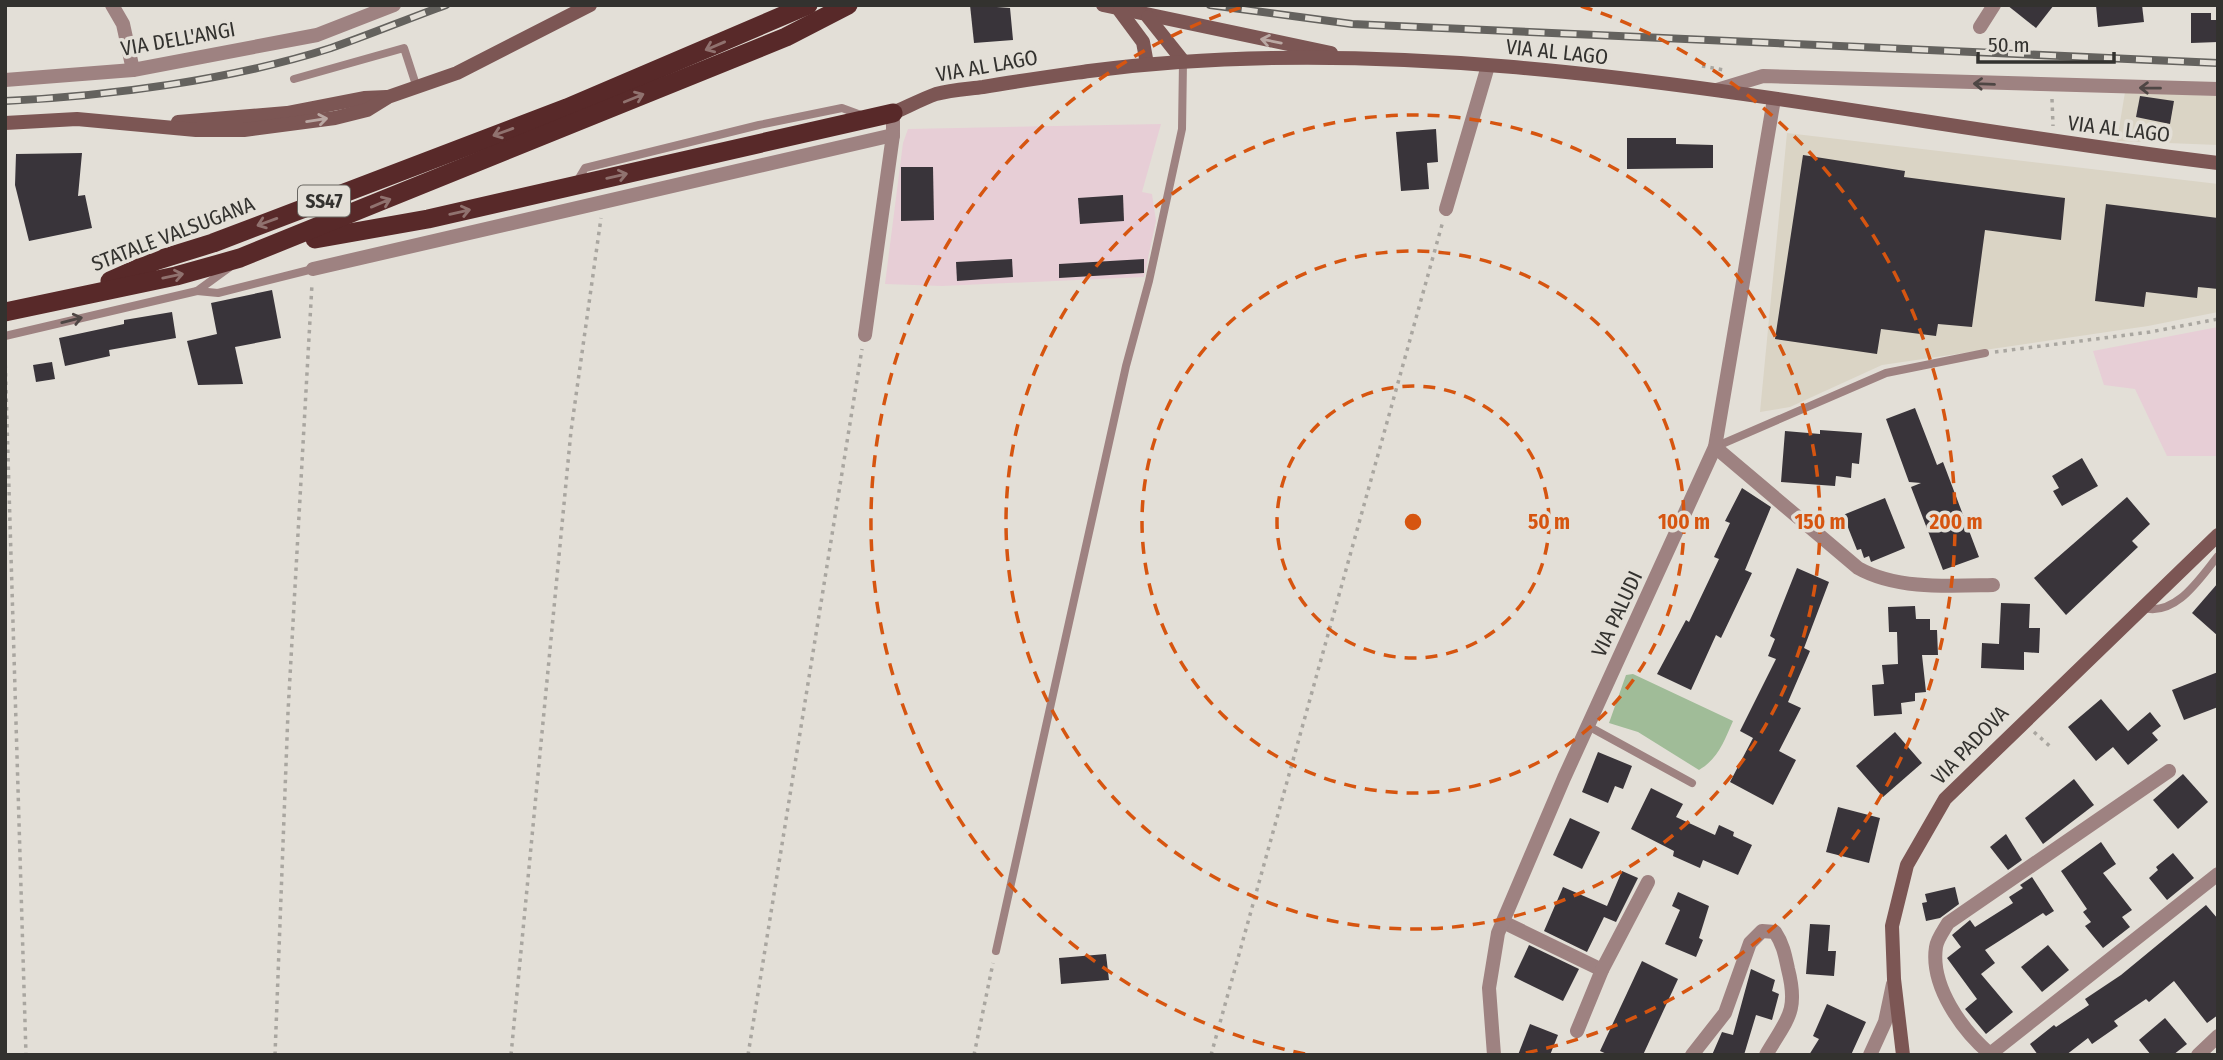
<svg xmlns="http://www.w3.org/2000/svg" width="2223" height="1060" viewBox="0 0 2223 1060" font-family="'Fira Sans Condensed',sans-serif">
	<rect width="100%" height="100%" fill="#e3dfd7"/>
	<g fill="#dad4c5">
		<path d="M2125 92 2218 96V145L2117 141Z"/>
		<path d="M1787 133 2218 184V312L2148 326 1882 365 1790 407 1760 412Z"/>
	</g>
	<g fill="#e7ced6">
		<path d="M1161 124 1142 192 1152 194 1156 221 1144 277 942 286 885 284 903 143 908 129Z"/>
		<path d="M2218 327V456H2167L2135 389 2104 385 2093 351Z"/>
	</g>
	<path fill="#a0bc98" d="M1633 674 1733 721C1724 741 1719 758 1699 770L1638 732 1609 723 1626 675Z"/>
	<g fill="#39343a">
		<path d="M970 5 1010 8 1013 40 974 43Z"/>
		<path d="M2007 5H2054L2036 28Z"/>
		<path d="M2096 5H2142L2144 22 2098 27Z"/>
		<path d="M2191 13H2211V20H2218V42L2191 43Z"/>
		<path d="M2140 96 2174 101 2170 124 2136 117Z"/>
		<path d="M1436 129 1438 162 1427 163 1429 189 1401 191 1396 132Z"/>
		<path d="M1627 138H1676V144L1713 145V168L1627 169Z"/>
		<path d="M82 153 78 196 85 195 92 228 29 241 15 185 16 154Z"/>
		<path d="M1803 155 1905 171 1904 177 2065 198 2061 240 1985 230 1972 327 1938 324 1936 336 1881 329 1877 354 1775 339Z"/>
		<path d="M901 167H933L934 220 901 221Z"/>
		<path d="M1123 195 1124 221 1080 224 1078 198Z"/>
		<path d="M2106 204 2218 218V289L2198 287 2197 298 2146 292 2144 307 2095 301Z"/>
		<path d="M1012 259 1013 277 957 281 956 262Z"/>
		<path d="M1144 259V273L1059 278V264Z"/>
		<path d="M272 290 281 338 235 347 243 384 198 385 187 341 217 334 211 303Z"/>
		<path d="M172 312 176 338 109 350 110 356 65 366 59 338 124 324V320Z"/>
		<path d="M52 362 55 379 36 382 33 365Z"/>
		<path d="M1915 408 1937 465 1943 462 1979 557 1943 570 1911 487 1921 483 1909 482 1886 419Z"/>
		<path d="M1820 430 1862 433 1859 464 1852 463 1851 478 1836 476 1835 486 1781 482 1785 431 1820 434Z"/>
		<path d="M2082 458 2098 486 2062 506 2053 491 2059 488 2052 476Z"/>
		<path d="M1742 488 1771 507 1745 570 1752 573 1721 638 1716 635 1691 690 1657 674 1686 620 1689 622 1719 559 1714 557 1730 523 1725 521Z"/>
		<path d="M2127 497 2150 524 2132 541 2138 547 2066 615 2034 578Z"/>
		<path d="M1885 498 1905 548 1871 562 1869 556 1864 558 1861 549 1857 550 1843 515Z"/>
		<path d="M1797 568 1829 582 1804 648 1810 651 1788 702 1801 708 1779 751 1796 760 1773 805 1730 782 1753 738 1740 731 1776 659 1768 656 1775 639 1770 636Z"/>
		<path d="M2218 583V636L2192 613Z"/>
		<path d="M2001 603 2030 604 2029 628H2040L2039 653 2024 652V670L1981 668 1982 643 1999 644Z"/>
		<path d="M1915 606 1916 619H1930V630H1937L1938 655H1922L1926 692 1915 693V701L1901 703 1902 714 1874 716 1872 685 1884 684 1882 665 1898 664 1897 632H1889L1888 607Z"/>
		<path d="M2218 672V707L2184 720 2172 690Z"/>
		<path d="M2101 699 2128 731 2150 712 2161 726 2152 733 2158 740 2128 765 2113 747 2096 761 2068 727Z"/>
		<path d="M1895 732 1922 763 1883 797 1856 766Z"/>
		<path d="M1598 752 1632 766 1623 789 1615 786 1608 803 1582 792Z"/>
		<path d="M2183 774 2208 802 2178 829 2153 800Z"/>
		<path d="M2074 779 2094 805 2043 844 2025 818Z"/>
		<path d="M1651 788 1683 804 1676 817 1715 835 1719 825 1734 832 1733 836 1752 845 1738 875 1703 860 1700 868 1673 856 1674 851 1631 829Z"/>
		<path d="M1838 807 1880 818 1869 863 1826 852Z"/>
		<path d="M1570 818 1600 832 1582 869 1553 855Z"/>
		<path d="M2006 834 2022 860 2008 870 1990 847Z"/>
		<path d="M2101 842 2116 864 2103 873 2132 910 2122 917 2130 927 2103 948 2085 926 2091 922 2083 912 2087 909 2061 871Z"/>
		<path d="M2173 853 2194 878 2167 900 2149 878 2158 870 2156 867Z"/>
		<path d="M1622 871 1638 878 1616 922 1604 917 1587 952 1544 931 1563 887 1607 906Z"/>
		<path d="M2032 877 2054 911 2046 916 2043 913 1985 950 1995 963 1981 974 2013 1012 1986 1034 1965 1009 1977 999 1947 958 1961 947 1952 935 1970 920 1975 927 2013 903 2009 897 2023 888 2020 885Z"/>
		<path d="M1955 887 1959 904 1940 918 1926 921 1922 903 1927 902 1925 894Z"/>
		<path d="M1678 892 1709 906 1699 938 1703 940 1696 957 1665 944 1680 910 1672 906Z"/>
		<path d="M2206 905 2218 919V1015L2207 1023 2174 981 2149 1002 2146 999 2114 1021 2118 1026 2092 1044 2088 1038 2066 1055H2038L2030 1044 2054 1025 2056 1027 2089 1005 2085 999 2121 975Z"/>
		<path d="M1810 924 1830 925 1828 951H1836L1834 976 1806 974Z"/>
		<path d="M1529 945 1579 969 1563 1001 1514 977Z"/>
		<path d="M2048 945 2069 970 2042 992 2021 967Z"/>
		<path d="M1106 954 1109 980 1061 984 1059 958Z"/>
		<path d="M1642 961 1678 979 1643 1055H1609L1600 1051Z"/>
		<path d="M1751 969 1775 980 1772 991 1779 994 1772 1020 1756 1015 1744 1055H1712L1722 1032 1733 1035Z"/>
		<path d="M1827 1004 1866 1022 1851 1055H1809L1819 1039 1813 1036Z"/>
		<path d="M2165 1018 2187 1044 2173 1055H2151L2139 1040Z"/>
		<path d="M1530 1024 1558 1035 1550 1055H1518Z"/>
	</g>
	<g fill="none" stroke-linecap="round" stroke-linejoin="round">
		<g stroke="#a9a6a0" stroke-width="3.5" stroke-dasharray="3.5 5" stroke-linecap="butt">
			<path d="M1702 66 1724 70"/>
			<path d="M2052 99 2053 126"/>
			<path d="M1995 352 2150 332 2218 319"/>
			<path d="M5 356 26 1055"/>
			<path d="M2034 732 2053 749"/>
			<path d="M275 1055 288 712 312 284"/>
			<path d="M511 1055 571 431 601 218"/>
			<path d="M748 1055 862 349"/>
			<path d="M974 1055 993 963"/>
			<path d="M1211 1055 1443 221"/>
		</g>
		<g stroke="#9e8281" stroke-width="8">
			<path d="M294 79 404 48 417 88"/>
			<path d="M576 183 585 168 759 125 842 108 861 115"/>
			<path d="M197 291 218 293 313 269"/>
			<path d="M5 336 197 291 230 267"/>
			<path d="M1715 447 1886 373 1985 353"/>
			<path d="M2143 608C2176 617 2200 578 2218 556"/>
			<path d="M1588 726 1692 783"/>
			<path d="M996 951 1126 366 1149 281 1182 129 1183 62"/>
		</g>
		<g stroke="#9e8281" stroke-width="14">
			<path d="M112 5 123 24 133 70"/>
			<path d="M1980 27 1994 5"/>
			<path d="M1717 90 1763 76 2218 89"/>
			<path d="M1446 209 1488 66"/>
			<path d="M313 269 893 135V113"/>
			<path d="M865 335 893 135"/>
			<path d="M1715 447 1858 568C1897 590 1950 586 1993 585"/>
			<path d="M2169 771 1948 923C1944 930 1937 939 1936 947 1930 986 1962 1030 1990 1054L2218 874"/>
			<path d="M1503 922 1602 970"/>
			<path d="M1577 1031 1602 970 1648 882"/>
			<path d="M1494 1055 1489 988 1498 933 1564 778 1715 447 1774 99"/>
			<path d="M1692 1055 1725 1013 1750 943 1762 931 1775 932C1783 944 1785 955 1788 969 1799 1012 1787 1019 1766 1055"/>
			<path d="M1870 1055 1885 1022 1893 984"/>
			<path d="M2198 1055 2218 1036"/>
		</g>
		<path stroke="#9e8281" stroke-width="14" d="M5 80 133 70 317 35 394 5"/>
		<g stroke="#7c5654" stroke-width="14">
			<path d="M1103 5 1331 53"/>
			<path d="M1120 11 1143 42 1147 64"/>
			<path d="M1148 17 1183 61"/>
			<path d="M893 113C907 107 922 99 936 94 951 90 968 89 983 87 1018 81 1054 76 1089 71 1462 22 1848 119 2218 163"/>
			<path d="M178 122 287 113 364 98 387 97"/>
			<path d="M5 123 77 119 196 130H244L335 118 367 110 388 97 457 73 590 5"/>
			<path d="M1903 1055 1894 979 1892 926 1907 865 1945 799 2218 535"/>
		</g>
		<g stroke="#582929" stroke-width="19">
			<path d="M315 239 428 219 893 113"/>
			<path d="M110 281 155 261 213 243 567 108 808 5"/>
			<path d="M5 312 176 276 240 258 786 37 848 5"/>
		</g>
		<g stroke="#64625e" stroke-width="8">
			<g id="rail">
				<path d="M1210 5 1352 24 2218 63"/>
				<path d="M5 101C110 96 231 80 331 48 369 35 407 19 446 5"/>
			</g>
		</g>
		<use href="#rail" stroke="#e3dfd7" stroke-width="5" stroke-dasharray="16" stroke-linecap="butt"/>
	</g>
	<defs><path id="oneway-shaft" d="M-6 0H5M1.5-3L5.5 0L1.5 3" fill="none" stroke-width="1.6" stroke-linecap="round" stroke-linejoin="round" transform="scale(1.75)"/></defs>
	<g stroke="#baa8a3">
		<use href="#oneway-shaft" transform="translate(1271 41) rotate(-169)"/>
		<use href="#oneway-shaft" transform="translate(317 120) rotate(-9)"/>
	</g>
	<g stroke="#90726f">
		<use href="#oneway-shaft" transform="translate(715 46) rotate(157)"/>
		<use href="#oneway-shaft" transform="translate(634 98) rotate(-22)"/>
		<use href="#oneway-shaft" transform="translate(503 132) rotate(160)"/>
		<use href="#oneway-shaft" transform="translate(617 176) rotate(-13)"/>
		<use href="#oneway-shaft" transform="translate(381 203) rotate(-23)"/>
		<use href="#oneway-shaft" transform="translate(460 212) rotate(-13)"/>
		<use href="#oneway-shaft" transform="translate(267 222) rotate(160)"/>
		<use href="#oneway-shaft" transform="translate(173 276) rotate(-12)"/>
	</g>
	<g stroke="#4e4644">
		<use href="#oneway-shaft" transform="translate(1984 84) rotate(-178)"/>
		<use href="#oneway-shaft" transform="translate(2150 88) rotate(-179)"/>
		<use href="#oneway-shaft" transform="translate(72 320) rotate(-14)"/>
	</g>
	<g fill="none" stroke="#d65510" stroke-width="3.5" stroke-dasharray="12 9">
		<circle cx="1413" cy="522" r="136"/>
		<circle cx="1413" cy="522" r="271"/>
		<circle cx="1413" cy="522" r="407"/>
		<path d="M1305 1054A543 543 0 0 1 1245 6M1581 6A543 543 0 0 1 1521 1054"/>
	</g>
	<g text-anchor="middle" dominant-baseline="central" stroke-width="7" stroke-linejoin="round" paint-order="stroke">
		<rect fill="#e3dfd7" stroke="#686661" stroke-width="2" x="298" y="185.5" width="52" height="31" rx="5"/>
		<g font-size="19" font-weight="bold" fill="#33322f">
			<text x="324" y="201">SS47</text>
		</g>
		<g font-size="21" fill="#33322f" stroke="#e3dfd7">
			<text transform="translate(178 39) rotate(-10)">VIA DELL'ANGI</text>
			<text transform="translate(1557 52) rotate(6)">VIA AL LAGO</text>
			<text transform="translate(987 66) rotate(-10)">VIA AL LAGO</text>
			<text transform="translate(2119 129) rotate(7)">VIA AL LAGO</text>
			<text transform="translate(173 234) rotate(-21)">STATALE VALSUGANA</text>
			<text transform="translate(1617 614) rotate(-65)">VIA PALUDI</text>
			<text transform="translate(1970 745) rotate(-46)">VIA PADOVA</text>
		</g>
	</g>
	<circle cx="1413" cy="522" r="10" fill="#d65510" stroke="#e3dfd7" stroke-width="3.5"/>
	<g font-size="21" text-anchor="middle" font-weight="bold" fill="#d65510" stroke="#e3dfd7" stroke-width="7" stroke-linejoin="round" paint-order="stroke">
		<text x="1549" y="529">50 m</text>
		<text x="1684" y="529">100 m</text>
		<text x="1820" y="529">150 m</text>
		<text x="1956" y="529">200 m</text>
	</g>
	<rect width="2223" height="1060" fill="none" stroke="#33322f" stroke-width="14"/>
	<path d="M1978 52v10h136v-10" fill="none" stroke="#33322f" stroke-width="3.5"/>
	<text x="1988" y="52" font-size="21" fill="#33322f" stroke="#e3dfd7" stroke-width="5" paint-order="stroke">50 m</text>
</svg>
